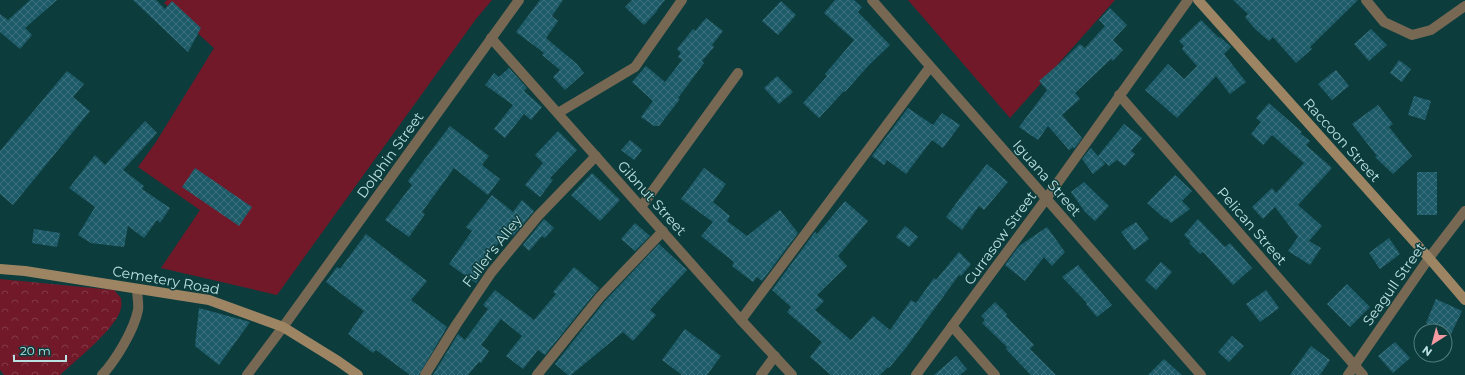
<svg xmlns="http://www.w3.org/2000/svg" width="1465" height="375" viewBox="0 0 1465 375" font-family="Montserrat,sans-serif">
	<defs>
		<pattern id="park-crowns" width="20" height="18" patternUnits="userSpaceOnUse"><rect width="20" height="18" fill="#711929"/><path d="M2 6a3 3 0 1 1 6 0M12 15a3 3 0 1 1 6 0" fill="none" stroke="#833a48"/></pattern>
		<pattern id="building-cross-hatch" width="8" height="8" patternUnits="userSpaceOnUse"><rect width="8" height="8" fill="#1e5b69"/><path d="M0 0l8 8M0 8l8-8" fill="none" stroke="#3d727e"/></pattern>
	</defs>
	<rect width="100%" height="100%" fill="#0d3c3d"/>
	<g fill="#711929">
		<path d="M167 0H492L476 19 277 295 161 268 200 210 138 167 156 142 214 48 164 3Z"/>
		<path d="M908 0H1115L1010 118Z"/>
	</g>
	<path fill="url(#park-crowns)" d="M0 279 114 290 121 298C121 301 122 305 121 308 118 327 75 361 60 375H4L0 370Z"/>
	<g fill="url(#building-cross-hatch)">
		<path d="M30 0H57L25 28 32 35 20 49 0 32V14L8 20Z"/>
		<path d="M133 0H156L165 9 172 1 201 28 188 52Z"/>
		<path d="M540 0H563L552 16 558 21 546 38 577 64 584 73 565 90 553 77 560 70 542 55 544 53 516 32Z"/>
		<path d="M632 0H665L657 10V11L644 25 625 7Z"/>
		<path d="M835 0H854L862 7 858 12 890 45 869 65 845 92 844 91 819 118 803 103 827 76 825 74 854 40 824 13Z"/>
		<path d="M1233 0H1358L1310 47 1312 49 1296 63 1273 37 1269 41 1255 29 1245 17 1248 14Z"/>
		<path d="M781 1 796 15 778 35 762 21Z"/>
		<path d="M1110 8 1127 25 1113 40 1123 50 1113 61 1111 59 1075 93 1080 99 1062 115 1082 138 1074 149 1073 147 1069 150 1048 126 1038 140 1019 127 1047 90 1039 81 1061 62 1080 44 1085 48 1105 26 1099 20Z"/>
		<path d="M706 18 723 31 712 45 714 47 702 61 704 63 678 98 680 99 659 126H654L641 117 653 101 632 82 646 66 665 82 682 60 678 57 681 53 677 49 693 29 695 31Z"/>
		<path d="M1201 20 1219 38 1220 37 1231 47 1224 54 1246 82 1230 94 1216 76 1177 118 1145 90 1168 64 1184 79 1197 66 1182 49 1184 46 1179 41Z"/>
		<path d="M1371 29 1387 45 1369 61 1354 44Z"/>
		<path d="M1399 60 1411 69 1402 82 1390 73Z"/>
		<path d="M509 68 527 88 524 91 542 107 531 120 524 114 505 138 494 129 513 105 485 85 494 73 499 77Z"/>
		<path d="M1336 70 1349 86 1332 100 1318 84Z"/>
		<path d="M67 71 84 84 73 97 90 111 13 205 0 194V151Z"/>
		<path d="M777 76 793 92 779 104 764 88Z"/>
		<path d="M1414 96 1431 101 1425 120 1408 115Z"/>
		<path d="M1269 103 1302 132 1300 133 1310 141 1306 145 1332 168 1298 205 1322 226 1309 241 1321 248 1310 265 1288 251 1298 237 1275 207 1263 219 1252 207 1272 188 1276 193 1304 163 1272 135 1263 145 1251 134 1261 122 1256 118Z"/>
		<path d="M1378 105 1393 124 1389 127 1412 156 1393 174 1375 157 1377 156 1352 124Z"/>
		<path d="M908 108 933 125 942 113 960 125 943 148 932 140 906 174 887 160 884 165 872 156Z"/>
		<path d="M145 121 157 133 123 170 144 186 142 189 170 208 160 223 157 220 144 238 128 226 124 247 91 243 78 235 95 207 69 188 95 155 105 165Z"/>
		<path d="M1124 124 1142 138 1131 151 1135 154 1125 166 1117 160 1109 166 1098 156Z"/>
		<path d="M450 126 489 156 482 165 500 179 488 195 454 168 422 212 425 214 409 237 385 220 412 185 408 181Z"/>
		<path d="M558 131 577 150 550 178 553 180 540 197 525 185 543 163 535 155Z"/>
		<path d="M630 140 642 150 634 160 621 150Z"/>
		<path d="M1091 148 1105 164 1093 174 1082 159Z"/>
		<path d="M987 164 1008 182 984 210 979 206 962 230 946 217 966 190Z"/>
		<path d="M195 168 252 207 239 226 182 187Z"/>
		<path d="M704 168 726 184 713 202 730 216 727 221 747 236 780 210 798 233 762 281 757 277 753 282 732 266 734 262 701 236 713 222 681 199Z"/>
		<rect x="1417" y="172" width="20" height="43"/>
		<path d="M592 173 620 200 600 221 571 195Z"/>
		<path d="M1175 175 1192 191 1182 201 1190 209 1171 223 1166 218 1165 219 1147 203Z"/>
		<path d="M1084 182 1109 206 1095 221 1085 212 1071 192Z"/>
		<path d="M492 195 513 212 522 200 534 211 513 236 507 233 487 257 491 260 476 283 449 264 472 231 466 227Z"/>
		<path d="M845 201 868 221 838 256 847 266 817 295 824 301 815 310 851 340 873 316 890 330 911 300 916 303 934 278 936 280 959 252 971 264 961 276 959 275 905 349 889 368 888 367 880 375H831L810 357 822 342 787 312 791 307 772 290 815 232 817 234Z"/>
		<path d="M544 219 554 228 545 238 542 236 529 251 523 245Z"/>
		<path d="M1198 219 1225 247 1230 243 1252 268 1233 285 1203 252 1200 254 1189 243 1191 242 1184 235Z"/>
		<path d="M1136 222 1149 239 1134 250 1121 232Z"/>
		<path d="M635 223 650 236 635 251 621 239Z"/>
		<path d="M905 226 918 237 909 247 896 237Z"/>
		<path d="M1047 227 1065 252 1052 266 1044 257 1025 281 1005 265 1019 246Z"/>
		<path d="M34 229 60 233 57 247 32 243Z"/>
		<path d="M366 234 427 281 411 300 447 327 419 375H410L376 350 373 353 348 334 364 311 326 282 337 267 340 269Z"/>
		<path d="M1389 238 1400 254 1380 269 1369 253Z"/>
		<path d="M659 244 687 270 650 310 656 315 633 341 623 332 571 375H568L555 364 605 301Z"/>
		<path d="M1161 262 1172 272 1156 290 1145 280Z"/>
		<path d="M1078 265 1112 305 1097 317 1086 304 1087 303 1062 277Z"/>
		<path d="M574 267 599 288 545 355 538 350 523 369 506 356 522 336 501 319 481 345 489 351 481 363 479 362 468 375H433L458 334 465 340 488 309 483 305 495 290 534 320 556 294 553 292Z"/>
		<path d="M1347 284 1370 307 1350 327 1327 304Z"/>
		<path d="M1266 290 1279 308 1260 322 1246 304Z"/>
		<path d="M1436 299 1462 311 1451 334 1426 323Z"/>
		<path d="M995 302 1007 314 1006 316 1034 345 1030 349 1056 375H1031L1006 349 1007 347 982 323 985 320 981 316Z"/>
		<path d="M199 308 250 322 219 365 195 346Z"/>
		<path d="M685 329 721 356 707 375H682L662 360Z"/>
		<path d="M1232 336 1244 346 1229 362 1218 352Z"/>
		<path d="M1395 342 1410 358 1393 373 1378 356Z"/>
		<path d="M1311 346 1330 360 1320 375H1290Z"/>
		<path d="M956 356 967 369 960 375H934Z"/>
		<path d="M1164 359 1182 375H1148Z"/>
	</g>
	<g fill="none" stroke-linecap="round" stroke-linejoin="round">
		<g stroke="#776854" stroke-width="10">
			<path d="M425 375 456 325 491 273 538 216 596 156"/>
			<path d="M537 375 600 297 663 231"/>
			<path d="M761 375 775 356"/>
		</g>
		<g stroke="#776854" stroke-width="10">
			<path d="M872 0 1201 375"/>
			<path d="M1366 0 1384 22 1412 35 1431 30 1465 6"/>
			<path d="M491 38 741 320 792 375"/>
			<path d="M1119 95 1363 375"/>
			<path d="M558 113 635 67 682 0"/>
			<path d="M641 207 738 73"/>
			<path d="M741 320 930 67"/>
			<path d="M952 326 995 375"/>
			<path d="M102 375C116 360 134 330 138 310 139 304 137 295 137 289"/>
			<path d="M247 375 283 327 519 0"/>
			<path d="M916 375 1046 199 1188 0"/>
			<path d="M1348 375 1429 258 1465 211"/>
		</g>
		<g stroke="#9d8563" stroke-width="10">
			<path d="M1198 0 1429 258 1465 300"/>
			<path d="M0 269 25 271 209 300 283 327 338 361 358 375"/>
		</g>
	</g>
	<g text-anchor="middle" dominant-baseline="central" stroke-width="3" stroke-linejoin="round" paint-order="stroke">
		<g font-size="14" fill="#bae1e1" stroke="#0d3c3d">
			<text transform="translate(1342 140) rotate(48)">Raccoon Street</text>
			<text transform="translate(390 155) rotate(-54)">Dolphin Street</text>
			<text transform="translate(1047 178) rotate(49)">Iguana Street</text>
			<text transform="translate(652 198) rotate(48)">Gibnut Street</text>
			<text transform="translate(1252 226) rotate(49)">Pelican Street</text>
			<text transform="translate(1000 238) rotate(-54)">Currasow Street</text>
			<text transform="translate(492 251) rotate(-52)">Fuller's Alley</text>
			<text transform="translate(166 280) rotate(10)">Cemetery Road</text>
			<text transform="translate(1394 284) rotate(-55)">Seagull Street</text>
		</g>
	</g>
	<g transform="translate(1433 343) rotate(216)"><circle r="19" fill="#0d3c3d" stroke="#527e7f"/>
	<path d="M0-3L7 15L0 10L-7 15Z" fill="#f49aa0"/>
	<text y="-6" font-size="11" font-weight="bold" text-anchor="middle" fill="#bae1e1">N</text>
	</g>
	<path d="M14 355v6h52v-6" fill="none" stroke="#bae1e1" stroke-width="2"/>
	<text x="20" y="355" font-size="12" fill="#bae1e1" stroke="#0d3c3d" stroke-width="3" paint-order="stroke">20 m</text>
</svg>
